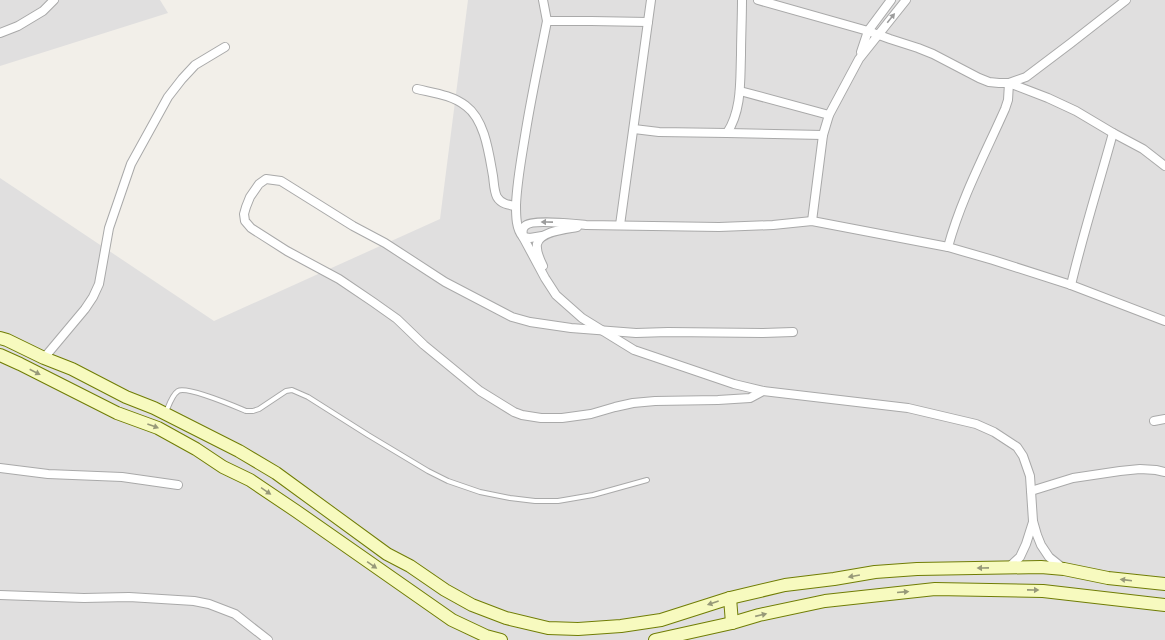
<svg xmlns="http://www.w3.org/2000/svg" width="1165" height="640" viewBox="0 0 1165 640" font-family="Raleway,sans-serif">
	<rect width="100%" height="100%" fill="#f2efe9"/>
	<g fill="#e0dfdf">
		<path d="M0 0H160L168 13 0 66Z"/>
		<path d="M468 0H1165V640H0V178L214 321 440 219Z"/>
	</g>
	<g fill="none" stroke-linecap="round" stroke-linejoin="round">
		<g stroke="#a9a9a9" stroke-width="6">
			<path id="lane" d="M166 412C169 405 172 395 178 391 187 386 234 406 246 411H253L259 409 286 391 292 390 308 397 368 435 428 471 448 481 480 492 510 498 535 501H558L593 495 647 480"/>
		</g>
		<g stroke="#a9a9a9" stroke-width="10">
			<g id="street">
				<path d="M758 0 868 31 890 39 918 48 933 54 979 78 989 82 999 83H1009L1026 77 1071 43 1126 0"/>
				<path d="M547 21H591L648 22"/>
				<path d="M0 33 18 26 43 11 54 0"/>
				<path d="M861 52 868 31 891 0"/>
				<path d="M417 89C434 93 452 95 466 106 485 120 489 154 493 176 494 183 494 191 497 197 501 204 509 205 516 206"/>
				<path d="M740 91 829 115"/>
				<path d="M634 129 659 132 727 133C742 110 740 81 741 55 741 37 742 18 742 0"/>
				<path d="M727 133 823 135"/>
				<path d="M812 221 823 135 829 115 859 59 906 0"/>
				<path d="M620 225 651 0"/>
				<path d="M542 236 530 238 523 237C516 229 516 216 516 205 517 180 522 155 526 130 532 93 540 57 547 21L543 0"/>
				<path d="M948 247C961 199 985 154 1005 109L1008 100 1009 83 1048 98 1076 111 1113 133 1143 149 1165 166"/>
				<path d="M543 266C540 260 536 250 537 244 540 231 567 229 577 227"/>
				<path d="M1071 285C1083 234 1099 184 1113 133"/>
				<path d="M44 358 85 309 93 297 99 284 109 228 131 164 168 97 182 79 195 65 225 47"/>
				<path d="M763 391 750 398 718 400 655 401 633 403 615 407 591 414 562 418H541L522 415 514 412 480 391 424 345 397 319 373 302 339 279 287 251 251 228 245 221 244 214 246 207 250 197 259 184 266 179 281 181 353 226 385 243 445 282 512 317 530 322 571 328 636 333 668 332 763 333 793 332"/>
				<path d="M1154 421 1165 419"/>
				<path d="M0 468 48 474 122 477 178 485"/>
				<path d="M1031 491 1073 478 1120 471 1140 469 1156 470 1165 472"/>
				<path d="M1008 568 1020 557 1026 544 1033 522"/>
				<path d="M1064 569 1049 557 1041 545 1037 535 1033 521 1030 476 1023 456 1017 447 994 432 976 424 908 408 763 391 734 384 634 350 582 318 556 295 545 278 523 237C523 233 521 229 525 226 531 219 576 224 586 225L719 227 773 225 812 221 948 247 993 260 1071 285 1165 321"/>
				<path d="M0 595 84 598 129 597 194 601 209 604 235 614 268 640"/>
			</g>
		</g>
		<g stroke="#707d05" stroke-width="14">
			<g id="secondary">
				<path d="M0 338 7 340 44 358 72 369 126 397 154 408 239 451 276 473 387 554 410 566 445 590 472 605 506 618 548 628 578 629 621 626 661 620 730 598 785 585 834 579 875 572 917 569 1041 567 1064 569 1108 578 1165 584"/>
				<path d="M0 355 20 364 117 413 158 428 196 449 223 467 250 480 296 511 452 620 486 636 501 640"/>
				<path d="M730 598 732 623"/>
				<path d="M655 640 732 623 759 615 825 601 935 589 1043 591 1165 605"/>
			</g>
		</g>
		<use href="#lane" stroke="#fff" stroke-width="4"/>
		<use href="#street" stroke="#fff" stroke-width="8"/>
		<use href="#secondary" stroke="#f7fabf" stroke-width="12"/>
	</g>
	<defs><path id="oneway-solid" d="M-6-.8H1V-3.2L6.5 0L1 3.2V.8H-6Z"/></defs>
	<g fill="#9c9c9c">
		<use href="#oneway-solid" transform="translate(891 18) rotate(-51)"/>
		<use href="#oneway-solid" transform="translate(547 222) rotate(-179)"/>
	</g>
	<g fill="#979978">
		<use href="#oneway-solid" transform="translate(35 372) rotate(27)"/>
		<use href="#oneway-solid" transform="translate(153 426) rotate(20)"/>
		<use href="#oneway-solid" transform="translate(266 491) rotate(34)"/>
		<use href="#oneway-solid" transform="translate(372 565) rotate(35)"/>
		<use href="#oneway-solid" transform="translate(983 568) rotate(179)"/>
		<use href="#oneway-solid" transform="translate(854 576) rotate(170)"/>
		<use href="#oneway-solid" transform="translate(1126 580) rotate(-173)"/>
		<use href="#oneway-solid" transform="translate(1033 590) rotate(1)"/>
		<use href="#oneway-solid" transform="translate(903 592) rotate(-5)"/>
		<use href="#oneway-solid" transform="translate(713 603) rotate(161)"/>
		<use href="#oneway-solid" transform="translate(761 615) rotate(-13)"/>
	</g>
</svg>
